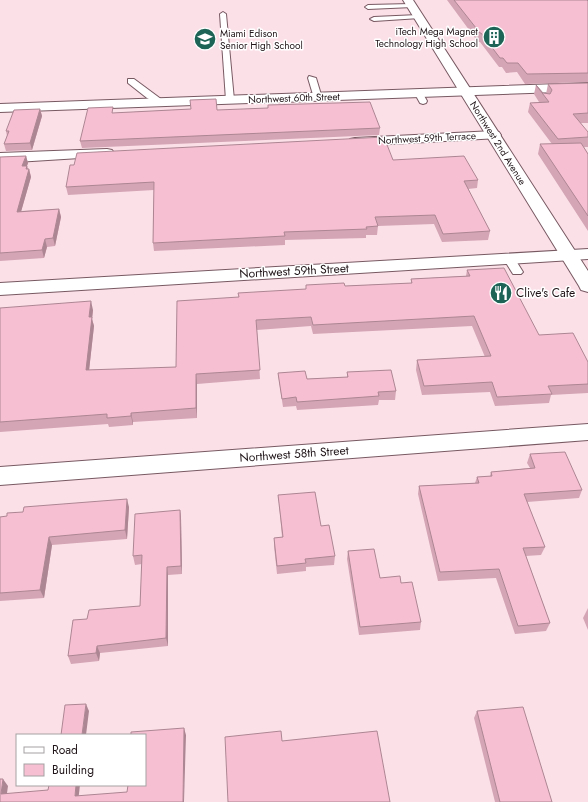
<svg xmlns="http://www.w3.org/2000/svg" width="588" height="802" viewBox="0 0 588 802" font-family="Jost,sans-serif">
	<rect width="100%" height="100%" fill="#fce0e8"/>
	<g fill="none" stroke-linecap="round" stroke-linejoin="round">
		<g stroke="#775962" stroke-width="2">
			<g id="lane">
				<path d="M411 4 414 6 413 7 368 9 365 7 368 5Z"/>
				<path d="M223 12 226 14 234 100 230 103 226 100 220 14Z"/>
				<path d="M418 15 420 16V18L374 21 370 19 374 17Z"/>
				<path d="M309 76 316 78 322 98 321 100H315L314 98 308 78Z"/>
				<path d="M128 79H134L165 102 161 105 147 98 128 83Z"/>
				<path d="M419 91 422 92 427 101 426 103 423 104 420 103 415 94Z"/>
				<path d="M509 255 513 256 523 272 521 274H513L503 258Z"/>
			</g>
		</g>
		<g stroke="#775962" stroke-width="2">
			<g id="street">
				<path d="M588 83V91L0 112V104Z"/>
				<path d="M494 131 499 132 501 135 499 138 355 146 350 145 348 142 350 139 355 138Z"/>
				<path d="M107 149 112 150 114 153 112 156 0 163V153Z"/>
				<path d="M588 249V259L0 295V283Z"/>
				<path d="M588 424V440L0 485V467Z"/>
			</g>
		</g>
		<g stroke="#775962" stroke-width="2">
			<path id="secondary" d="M403 0H413L588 271V292L581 290 579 286Z"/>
		</g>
		<use href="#lane" fill="#fff" fill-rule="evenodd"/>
		<use href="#street" fill="#fff" fill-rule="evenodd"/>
		<use href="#secondary" fill="#fff" fill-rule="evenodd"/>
	</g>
	<g fill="#d4a5b5">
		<path d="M447 0H587L588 1V82L525 84 517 72 506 73 502 67H499L480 42H478Z"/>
		<path d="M588 83V123H581L588 137V147H584L588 154V231L538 154 540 144H552L528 112 530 103 539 102 534 94 536 85 543 93 546 94 548 84Z"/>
		<path d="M40 109 42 116 32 150 6 151 4 144 7 136 6 131Z"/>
		<path d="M191 109 217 110 380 128 379 135 82 148 80 141 114 113Z"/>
		<path d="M26 156 28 163 27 166 28 169H29L31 177 21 211 59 209 61 217 55 246 47 247 44 258 0 261V157Z"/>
		<path d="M393 160 478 180 477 188 468 189 490 231 488 240 442 242 434 224 378 226 377 235H366V238L285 240V245L154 251 153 243 154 190 68 195 66 187Z"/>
		<path d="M467 270 539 335 588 362V393L551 395 549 403 495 406 490 392 422 395 416 370 417 360 485 357 472 326 313 334 311 326 257 330 260 379 197 384V418L133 422V425L109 427 108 424 0 432V308L93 310 92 319 94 326 89 370 176 367 238 297 306 289V285L345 286 411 283V279L466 276Z"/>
		<path d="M347 372 396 391 395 400H379L378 405 297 410 296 406 283 407 279 381 278 373 307 379 347 377Z"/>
		<path d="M530 454 582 490 579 498 527 502 545 547 541 555 526 556 550 623 546 631 515 634 496 578 438 581 418 494 419 486 475 483 477 477 490 476 491 472 530 468 527 463Z"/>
		<path d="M278 495 321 526 335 556 334 565 306 567V571L277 574 274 546V538L282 537 279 503Z"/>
		<path d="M129 507 127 539 52 545 44 598 0 601V517Z"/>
		<path d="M180 510 181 518 182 574 168 575V646L100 653 99 661 71 664 68 656 87 619 140 606 142 564 135 565 133 556Z"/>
		<path d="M348 551 380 578 401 583 421 622 420 630 359 635 347 559Z"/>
		<path d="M588 608V630L583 618Z"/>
		<path d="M477 711 552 802H495L474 718Z"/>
	</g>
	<g fill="#ad8693">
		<path d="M40 109 42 116 32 150 30 143Z"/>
		<path d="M26 156 28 163 24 174 22 166Z"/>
		<path d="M27 166 28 172 29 169 31 177 19 219 17 212Z"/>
		<path d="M59 209 61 217 55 246 53 238Z"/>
		<path d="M45 239 47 247 44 258 42 250Z"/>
		<path d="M91 301 93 310 92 319 94 326 88 380 86 370 89 317Z"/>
		<path d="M196 374 197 384V418L196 408Z"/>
		<path d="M131 413 133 422V425L131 416Z"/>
		<path d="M127 499 129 507 127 539 125 530Z"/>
		<path d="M180 510 181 518 182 574 181 566Z"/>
		<path d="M49 537 52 545 44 598 40 590Z"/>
		<path d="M167 567 168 575V646L166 638Z"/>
		<path d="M97 646 100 653 99 661 96 653Z"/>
		<path d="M86 704 89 711 86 735H82Z"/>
		<path d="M184 728 186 735 184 802H183Z"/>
		<path d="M3 779 8 786 6 800 1 794Z"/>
		<path d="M76 785H80L78 802 75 796Z"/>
	</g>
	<g fill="#f7c0d2" stroke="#ad8693">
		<path d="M454 0H587L588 1V73L527 74 518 63H507L503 58H500L481 33H480Z"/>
		<path d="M588 83V113L573 114 588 132V137L558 139 530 103 549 102 536 85 543 93 550 94 552 90 548 84Z"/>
		<path d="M216 99 217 110 268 108V105L370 102 380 128 80 141 88 108 113 107 112 113 191 109 190 100Z"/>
		<path d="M40 109 30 143 4 144 9 131H6L14 110Z"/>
		<path d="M384 137 393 160 464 156 478 180 464 181 490 231 443 234 435 215 375 217 378 226 366 227 367 229 284 232 285 236 153 243 154 182 66 187 70 165H74L77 153Z"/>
		<path d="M581 143 588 154V216L540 144Z"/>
		<path d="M26 156 22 166H27L26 169H29L17 212 59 209 53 238 45 239 42 250 0 253V157Z"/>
		<path d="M504 268 539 335 573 333 588 362V384L548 386 552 394 497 397 492 382 424 386 417 360 491 356 474 316 313 325 311 317 256 320 260 370 196 374V408L131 413V416L107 418V414L0 422V308L91 301 89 317H92L86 370 176 367 177 301 239 297 238 293 306 289V285L344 283 345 286 412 283 411 279 470 276 467 270Z"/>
		<path d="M391 370 396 391 378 392 379 396 297 402 296 397 282 399 278 373 305 371 307 379 348 377 347 372Z"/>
		<path d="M565 452 582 490 524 494 545 547 523 548 550 623 518 626 499 569 440 572 419 486 479 483 477 477 492 476 491 472 535 468 530 454Z"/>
		<path d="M315 492 321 526 329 525 335 556 305 559 306 563 277 566 274 538 283 537 278 495Z"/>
		<path d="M127 499 125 530 49 537 40 590 0 593V517L7 516V513L23 512 24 507Z"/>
		<path d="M180 510 181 566 167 567 166 638 97 646 96 653 68 656 73 620 87 619 89 610 140 606 142 555 133 556 135 514Z"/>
		<path d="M374 549 380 578 400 576 401 583 412 582 421 622 360 627 348 551Z"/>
		<path d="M86 704 82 735H61L65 705Z"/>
		<path d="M523 707 552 802H500L477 711Z"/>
		<path d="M184 728 183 802H0V779H3L1 794 48 790 49 785H76L75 796 127 792 128 785H145V735H131V732Z"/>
		<path d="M281 731 282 741 377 731 390 802H228L225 737Z"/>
	</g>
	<defs>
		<g id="building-disc" transform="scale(1.15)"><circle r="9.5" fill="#1e6456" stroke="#fff"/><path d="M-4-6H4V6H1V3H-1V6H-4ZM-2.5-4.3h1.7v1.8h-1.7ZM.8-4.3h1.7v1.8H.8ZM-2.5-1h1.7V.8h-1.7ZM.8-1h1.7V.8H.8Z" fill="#fff"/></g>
		<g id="school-disc" transform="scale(1.15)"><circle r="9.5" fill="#1e6456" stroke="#fff"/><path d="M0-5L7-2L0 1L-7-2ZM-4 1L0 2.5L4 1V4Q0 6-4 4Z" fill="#fff"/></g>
		<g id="restaurant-disc" transform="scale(1.15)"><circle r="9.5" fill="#1e6456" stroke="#fff"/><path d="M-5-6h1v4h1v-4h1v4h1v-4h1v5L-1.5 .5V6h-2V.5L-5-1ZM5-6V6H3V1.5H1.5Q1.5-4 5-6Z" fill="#fff"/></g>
	</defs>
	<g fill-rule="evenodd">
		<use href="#building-disc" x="494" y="37"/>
		<use href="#school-disc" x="205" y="39"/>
		<use href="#restaurant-disc" x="501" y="293"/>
	</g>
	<g text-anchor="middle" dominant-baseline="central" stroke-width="3" stroke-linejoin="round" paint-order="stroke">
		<g font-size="10" fill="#1f1417" stroke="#fff" text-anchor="end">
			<text x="478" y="31">iTech Mega Magnet<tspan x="478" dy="12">Technology High School</tspan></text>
			<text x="220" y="33" text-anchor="start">Miami Edison<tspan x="220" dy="12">Senior High School</tspan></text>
		</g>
		<g font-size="10" fill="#1f1417" stroke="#fff">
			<text transform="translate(294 98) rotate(-2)">Northwest 60th Street</text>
			<text transform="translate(427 138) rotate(-3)">Northwest 59th Terrace</text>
			<text transform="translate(498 143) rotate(58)">Northwest 2nd Avenue</text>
		</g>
		<g font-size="12" fill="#1f1417" stroke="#fff">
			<text transform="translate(294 271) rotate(-3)">Northwest 59th Street</text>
			<text transform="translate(294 454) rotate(-4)">Northwest 58th Street</text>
		</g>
		<g font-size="12" fill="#1f1417" stroke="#fff" text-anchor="start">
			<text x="516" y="293">Clive's Cafe</text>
		</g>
	</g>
	<rect x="16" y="734" width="130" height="52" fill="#ffffff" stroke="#a5a1a2"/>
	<rect x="24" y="747" width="20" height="6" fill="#ffffff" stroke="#a5a1a2"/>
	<text x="52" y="754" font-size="12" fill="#1f1417">Road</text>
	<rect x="24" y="764" width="20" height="12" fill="#f7c0d2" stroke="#a5a1a2"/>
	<text x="52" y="774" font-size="12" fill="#1f1417">Building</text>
</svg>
